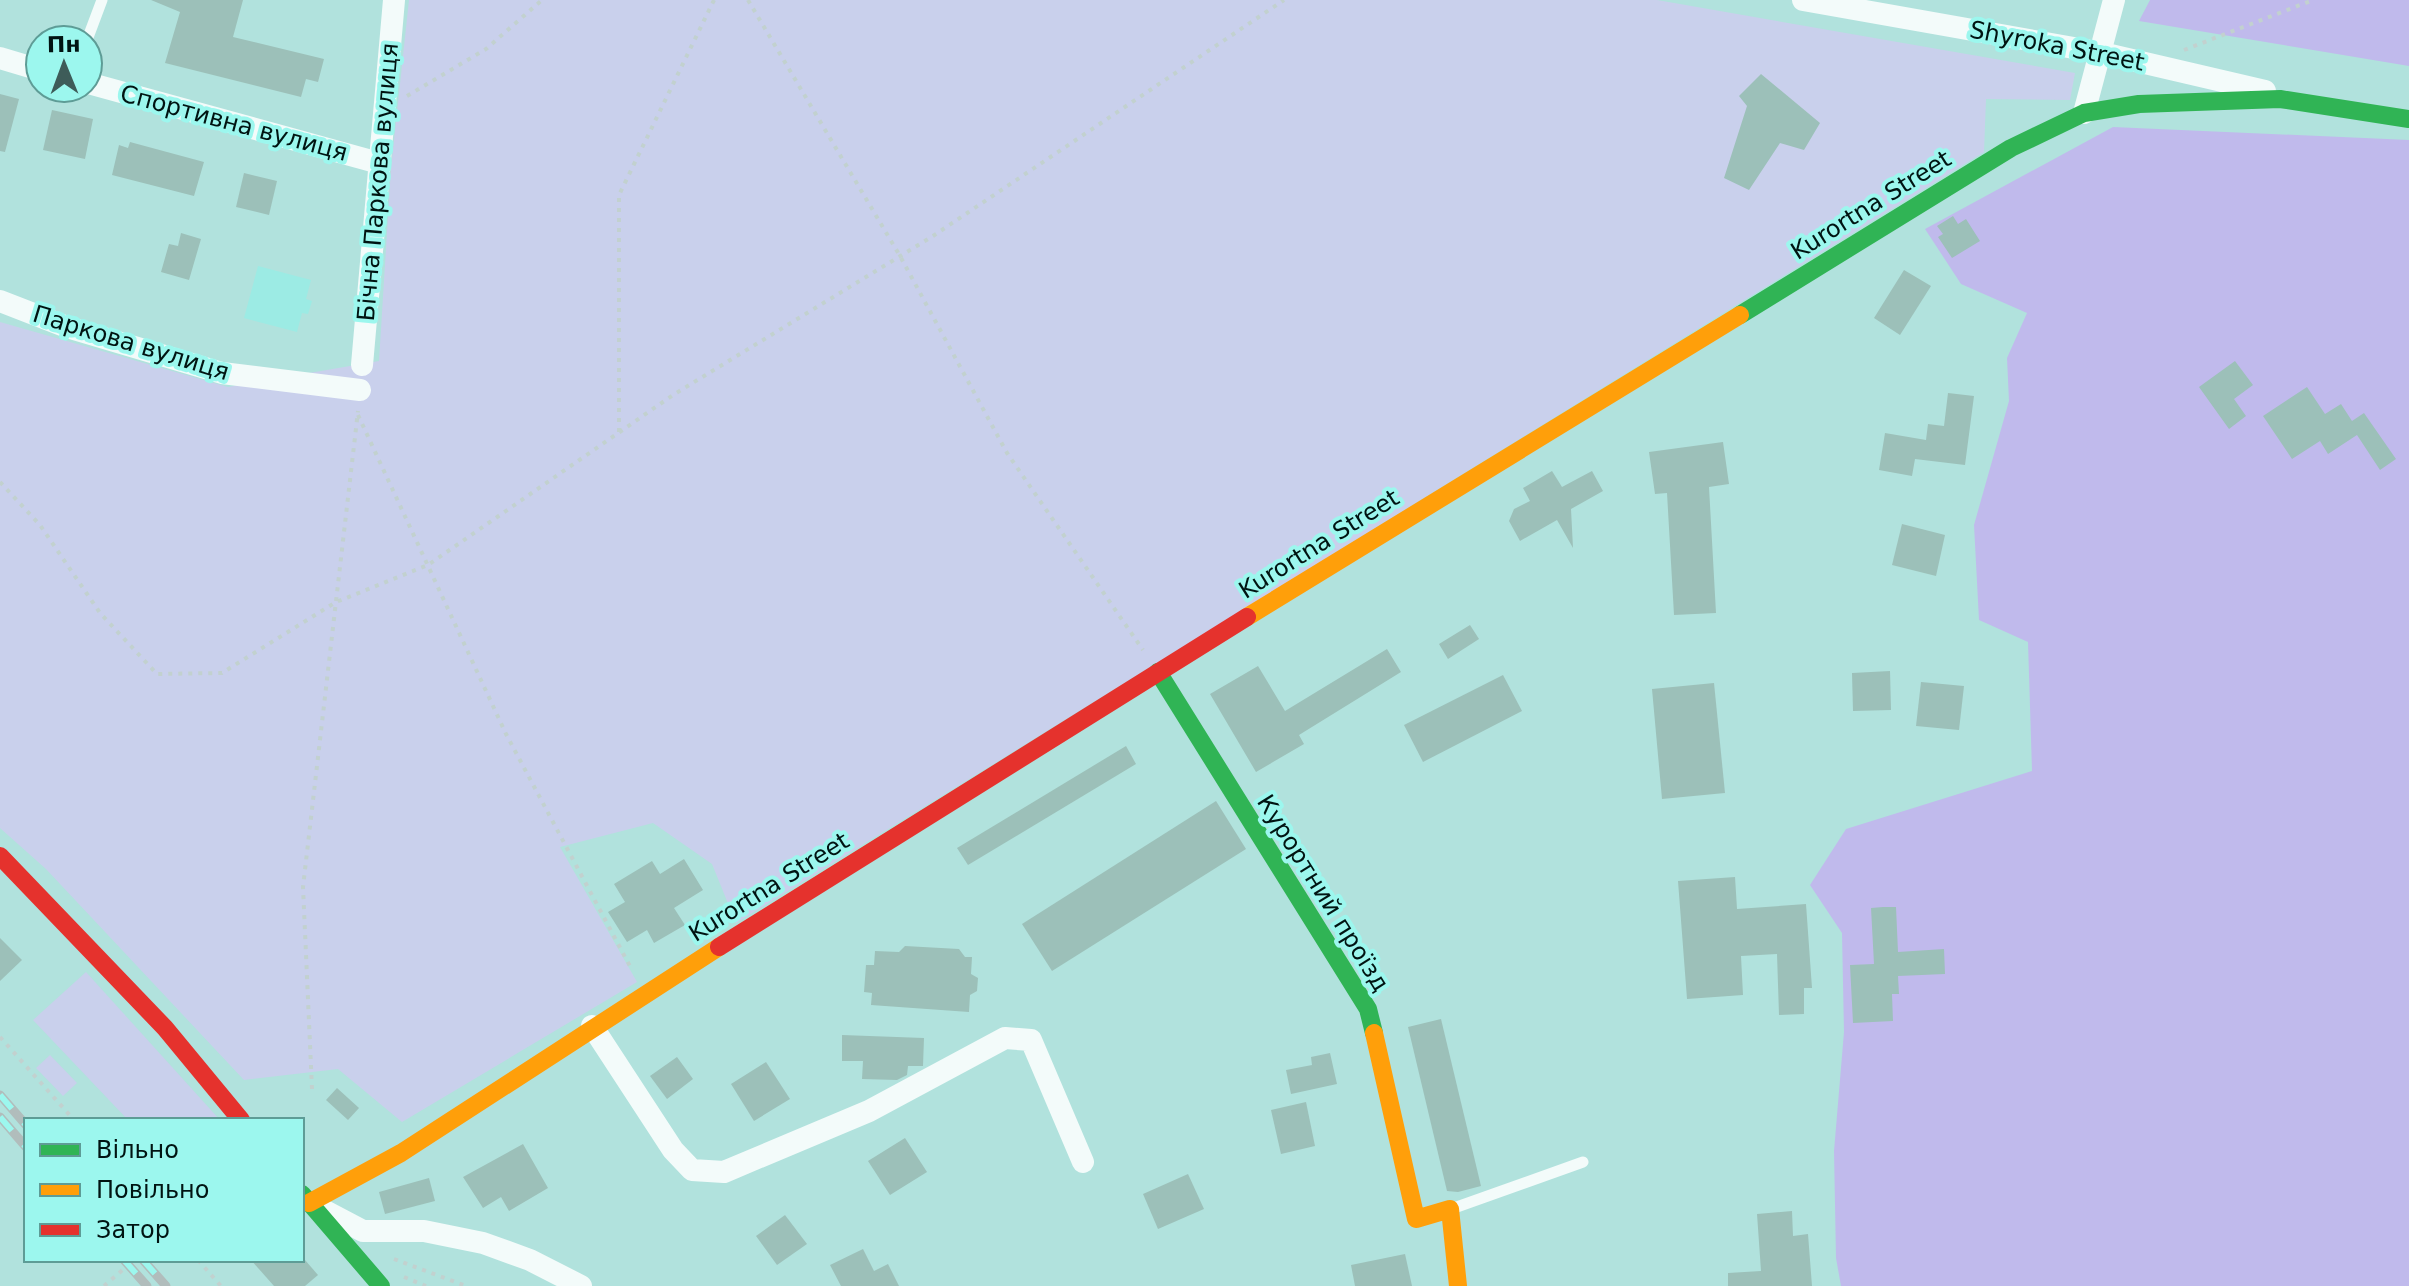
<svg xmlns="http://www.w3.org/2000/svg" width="2409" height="1286" viewBox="0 0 2409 1286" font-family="'DejaVu Sans',sans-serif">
	<rect width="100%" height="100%" fill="#b1e2dd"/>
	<path fill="#9cebe4" d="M258 266 311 280 306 299 312 301 308 314 302 313 297 332 244 318Z"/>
	<g fill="#c9d0ec">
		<path d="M409 0H1657L2075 73 2070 100 1986 99 1984 152 736 923 712 864 653 823 560 847 637 982 402 1122 338 1069 244 1080 46 869 0 828V322L228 387 379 361 391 168Z"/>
		<path d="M86 972 220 1120H128L33 1020Z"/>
		<path d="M50 1055 77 1083 63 1096 36 1068Z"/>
	</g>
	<g fill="#c0baec">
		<path d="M2150 0H2409V66L2139 21Z"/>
		<path d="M2113 127 2409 140V1286H1841L1836 1258 1834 1151 1844 1032 1842 933 1810 885 1846 829 2032 771 2028 642 1979 620 1974 525 2009 401 2007 358 2027 313 1961 284 1925 229Z"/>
	</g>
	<g fill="#9cc0b9">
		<path d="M151 0H243L233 37 324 59 318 82 306 79 301 97 165 63 180 12Z"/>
		<path d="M1761 74 1820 123 1804 150 1780 143 1749 190 1724 178 1747 106 1739 96Z"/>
		<path d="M0 94 19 99 5 152 0 151Z"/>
		<path d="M52 110 93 119 85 159 43 150Z"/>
		<path d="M130 142 204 162 194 196 112 175 119 145 128 148Z"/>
		<path d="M244 173 277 181 269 215 236 207Z"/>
		<path d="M1953 216 1958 224 1966 219 1980 241 1952 258 1938 237 1943 234 1937 226Z"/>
		<path d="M181 233 201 239 189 280 161 272 169 244 178 246Z"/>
		<path d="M1904 270 1931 286 1900 335 1874 318Z"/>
		<path d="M2235 361 2253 385 2234 399 2246 416 2229 429 2199 387Z"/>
		<path d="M2307 387 2325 414 2341 404 2352 421 2364 413 2396 459 2380 470 2357 435 2328 454 2320 441 2292 459 2263 416Z"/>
		<path d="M1948 393 1974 396 1965 465 1915 459 1912 476 1879 470 1885 433 1926 440 1928 424 1944 426Z"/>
		<path d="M1723 442 1729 484 1709 487 1716 613 1674 615 1667 493 1655 494 1649 452Z"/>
		<path d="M1552 471 1562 487 1592 471 1603 491 1571 509 1573 548 1557 520 1520 541 1509 521 1514 509 1530 501 1523 488Z"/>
		<path d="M1902 524 1945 535 1936 576 1892 565Z"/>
		<path d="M1470 625 1479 639 1448 659 1439 644Z"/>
		<path d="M1387 649 1401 672 1299 735 1304 744 1256 772 1210 694 1258 666 1285 711Z"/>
		<path d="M1890 671 1891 710 1853 711 1852 673Z"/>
		<path d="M1503 675 1522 711 1423 762 1404 725Z"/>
		<path d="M1921 682 1964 686 1959 730 1916 726Z"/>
		<path d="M1714 683 1725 793 1662 799 1652 689Z"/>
		<path d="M1126 746 1136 764 968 865 957 848Z"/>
		<path d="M1216 801 1246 849 1052 971 1022 924Z"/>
		<path d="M684 859 703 890 674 908 685 925 654 943 647 930 627 942 608 912 625 902 614 884 652 861 660 874Z"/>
		<path d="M1735 877 1737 909 1806 904 1812 988H1804V1014L1779 1015 1777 954 1741 956 1743 995 1687 999 1678 881Z"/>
		<path d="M1883 907H1896L1898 952 1944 949 1945 974 1898 976 1899 994H1892L1893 1021 1853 1023 1850 965 1874 964 1871 908Z"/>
		<path d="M0 938 22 960 0 981Z"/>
		<path d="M905 946 959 949 965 957H972L971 974 978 978 977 991 970 995 969 1012 871 1005 872 993 864 992 866 965H874L875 951 899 952Z"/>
		<path d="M1441 1019 1481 1186 1458 1192 1447 1191 1408 1027Z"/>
		<path d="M842 1035 924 1038 923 1066H908L907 1075 897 1080 862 1079 863 1061H842Z"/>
		<path d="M1330 1053 1337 1084 1291 1094 1286 1070 1312 1065 1311 1057Z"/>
		<path d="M677 1057 693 1079 667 1099 650 1076Z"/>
		<path d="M766 1062 790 1099 754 1121 731 1084Z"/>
		<path d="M337 1088 359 1108 348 1120 326 1100Z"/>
		<path d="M1306 1102 1315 1146 1281 1154 1271 1110Z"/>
		<path d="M905 1138 927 1172 890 1195 868 1161Z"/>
		<path d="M523 1144 548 1188 509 1211 501 1197 483 1208 463 1177Z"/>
		<path d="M1188 1174 1204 1209 1158 1229 1143 1194Z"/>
		<path d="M429 1178 435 1201 385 1214 379 1192Z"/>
		<path d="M1792 1211 1793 1236 1808 1234 1812 1286H1728V1273L1761 1271 1757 1214Z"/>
		<path d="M785 1215 807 1244 777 1265 756 1236Z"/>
		<path d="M863 1249 874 1271 888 1264 899 1286H841L830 1265Z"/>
		<path d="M1405 1254 1412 1286H1355L1351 1265Z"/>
		<path d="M251 1260H305L318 1275 305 1286H274Z"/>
	</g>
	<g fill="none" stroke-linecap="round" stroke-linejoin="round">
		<g stroke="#c2d1cf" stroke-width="4" stroke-dasharray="4 6" stroke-linecap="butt">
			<path d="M748 0 900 256 1007 453 1143 650"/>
			<path d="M2184 50 2313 0"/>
			<path d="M407 96 486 49 542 0"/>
			<path d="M358 415 506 734 632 970"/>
			<path d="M619 432V195L714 0"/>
			<path d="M0 482 40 525 100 613 157 674 222 673 336 602 428 565 673 395 933 236 1284 0"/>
			<path d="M0 1037 74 1120"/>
			<path d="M312 1089 303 887 358 411"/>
			<path d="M394 1259 466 1286"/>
			<path d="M198 1260 221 1286"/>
			<path d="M404 1277 426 1286"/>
			<path d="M104 1286 134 1260"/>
		</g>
		<g stroke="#f3fbfa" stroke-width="11">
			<path d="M87 40 102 0"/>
			<path d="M1454 1208 1583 1162"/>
		</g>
		<g stroke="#f3fbfa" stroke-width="22">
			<path d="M1803 0 2102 53 2265 91"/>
			<path d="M0 58 40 70"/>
			<path d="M88 83 379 163"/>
			<path d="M2084 113 2114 0"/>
			<path d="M0 301 67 327 222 373 360 390"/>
			<path d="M362 365 394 0"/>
			<path d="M592 1026 673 1150 692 1170 724 1172 869 1111 1005 1038 1031 1040 1083 1162"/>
			<path d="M325 1211 363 1231H424L483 1243 530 1260 581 1286"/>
		</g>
		<g stroke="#30b455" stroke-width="18">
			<path d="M1740 315 2011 148 2084 113 2139 104 2280 99 2409 119"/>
			<path d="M1158 672 1368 1009 1374 1033"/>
			<path d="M302 1194 381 1286"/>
		</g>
		<g stroke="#ff9f0a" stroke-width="18">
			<path d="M1247 617 1740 315"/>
			<path d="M1374 1033 1416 1219 1450 1209 1458 1286"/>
			<path d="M309 1203 401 1153 719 947"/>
		</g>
		<g stroke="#e5322d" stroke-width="18">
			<path d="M0 856 165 1028 241 1120"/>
			<path d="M719 947 1247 617"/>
		</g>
		<g stroke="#b1bdbc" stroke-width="9">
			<g id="rail">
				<path d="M0 1095 26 1125"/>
				<path d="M0 1117 26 1147"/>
				<path d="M124 1260 147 1286"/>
				<path d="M143 1260 166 1286"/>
			</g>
		</g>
		<use href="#rail" stroke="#9cf7ee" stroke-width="6" stroke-dasharray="18" stroke-linecap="butt"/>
	</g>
	<g text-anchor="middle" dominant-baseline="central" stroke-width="8" stroke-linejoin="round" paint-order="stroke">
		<g font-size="24" fill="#001412" stroke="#9cf7ee">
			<text transform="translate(2057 46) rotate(11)">Shyroka Street</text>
			<text transform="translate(234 123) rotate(15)">Спортивна вулиця</text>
			<text transform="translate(378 182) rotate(-85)">Бічна Паркова вулиця</text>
			<text transform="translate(1871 205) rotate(-32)">Kurortna Street</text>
			<text transform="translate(131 343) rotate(17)">Паркова вулиця</text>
			<text transform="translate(1319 544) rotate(-32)">Kurortna Street</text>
			<text transform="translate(769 887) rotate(-32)">Kurortna Street</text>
			<text transform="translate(1323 893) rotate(58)">Курортний проїзд</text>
		</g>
	</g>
	<rect x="24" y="1118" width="280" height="144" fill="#9cf7ee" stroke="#5e9c96" stroke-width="2"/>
	<rect x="40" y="1144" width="40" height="12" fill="#30b455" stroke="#5e9c96" stroke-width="2"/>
	<text x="96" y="1158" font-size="24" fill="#001412">Вільно</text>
	<rect x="40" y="1184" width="40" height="12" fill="#ff9f0a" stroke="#5e9c96" stroke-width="2"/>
	<text x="96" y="1198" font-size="24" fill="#001412">Повільно</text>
	<rect x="40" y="1224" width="40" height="12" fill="#e5322d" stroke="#5e9c96" stroke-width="2"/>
	<text x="96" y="1238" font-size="24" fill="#001412">Затор</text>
	<g transform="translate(64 64) rotate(359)"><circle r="38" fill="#9cf7ee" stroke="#5e9c96" stroke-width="2"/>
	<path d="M0-6L14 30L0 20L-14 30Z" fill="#3e5c59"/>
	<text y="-12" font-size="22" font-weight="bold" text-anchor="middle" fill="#001412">Пн</text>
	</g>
</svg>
